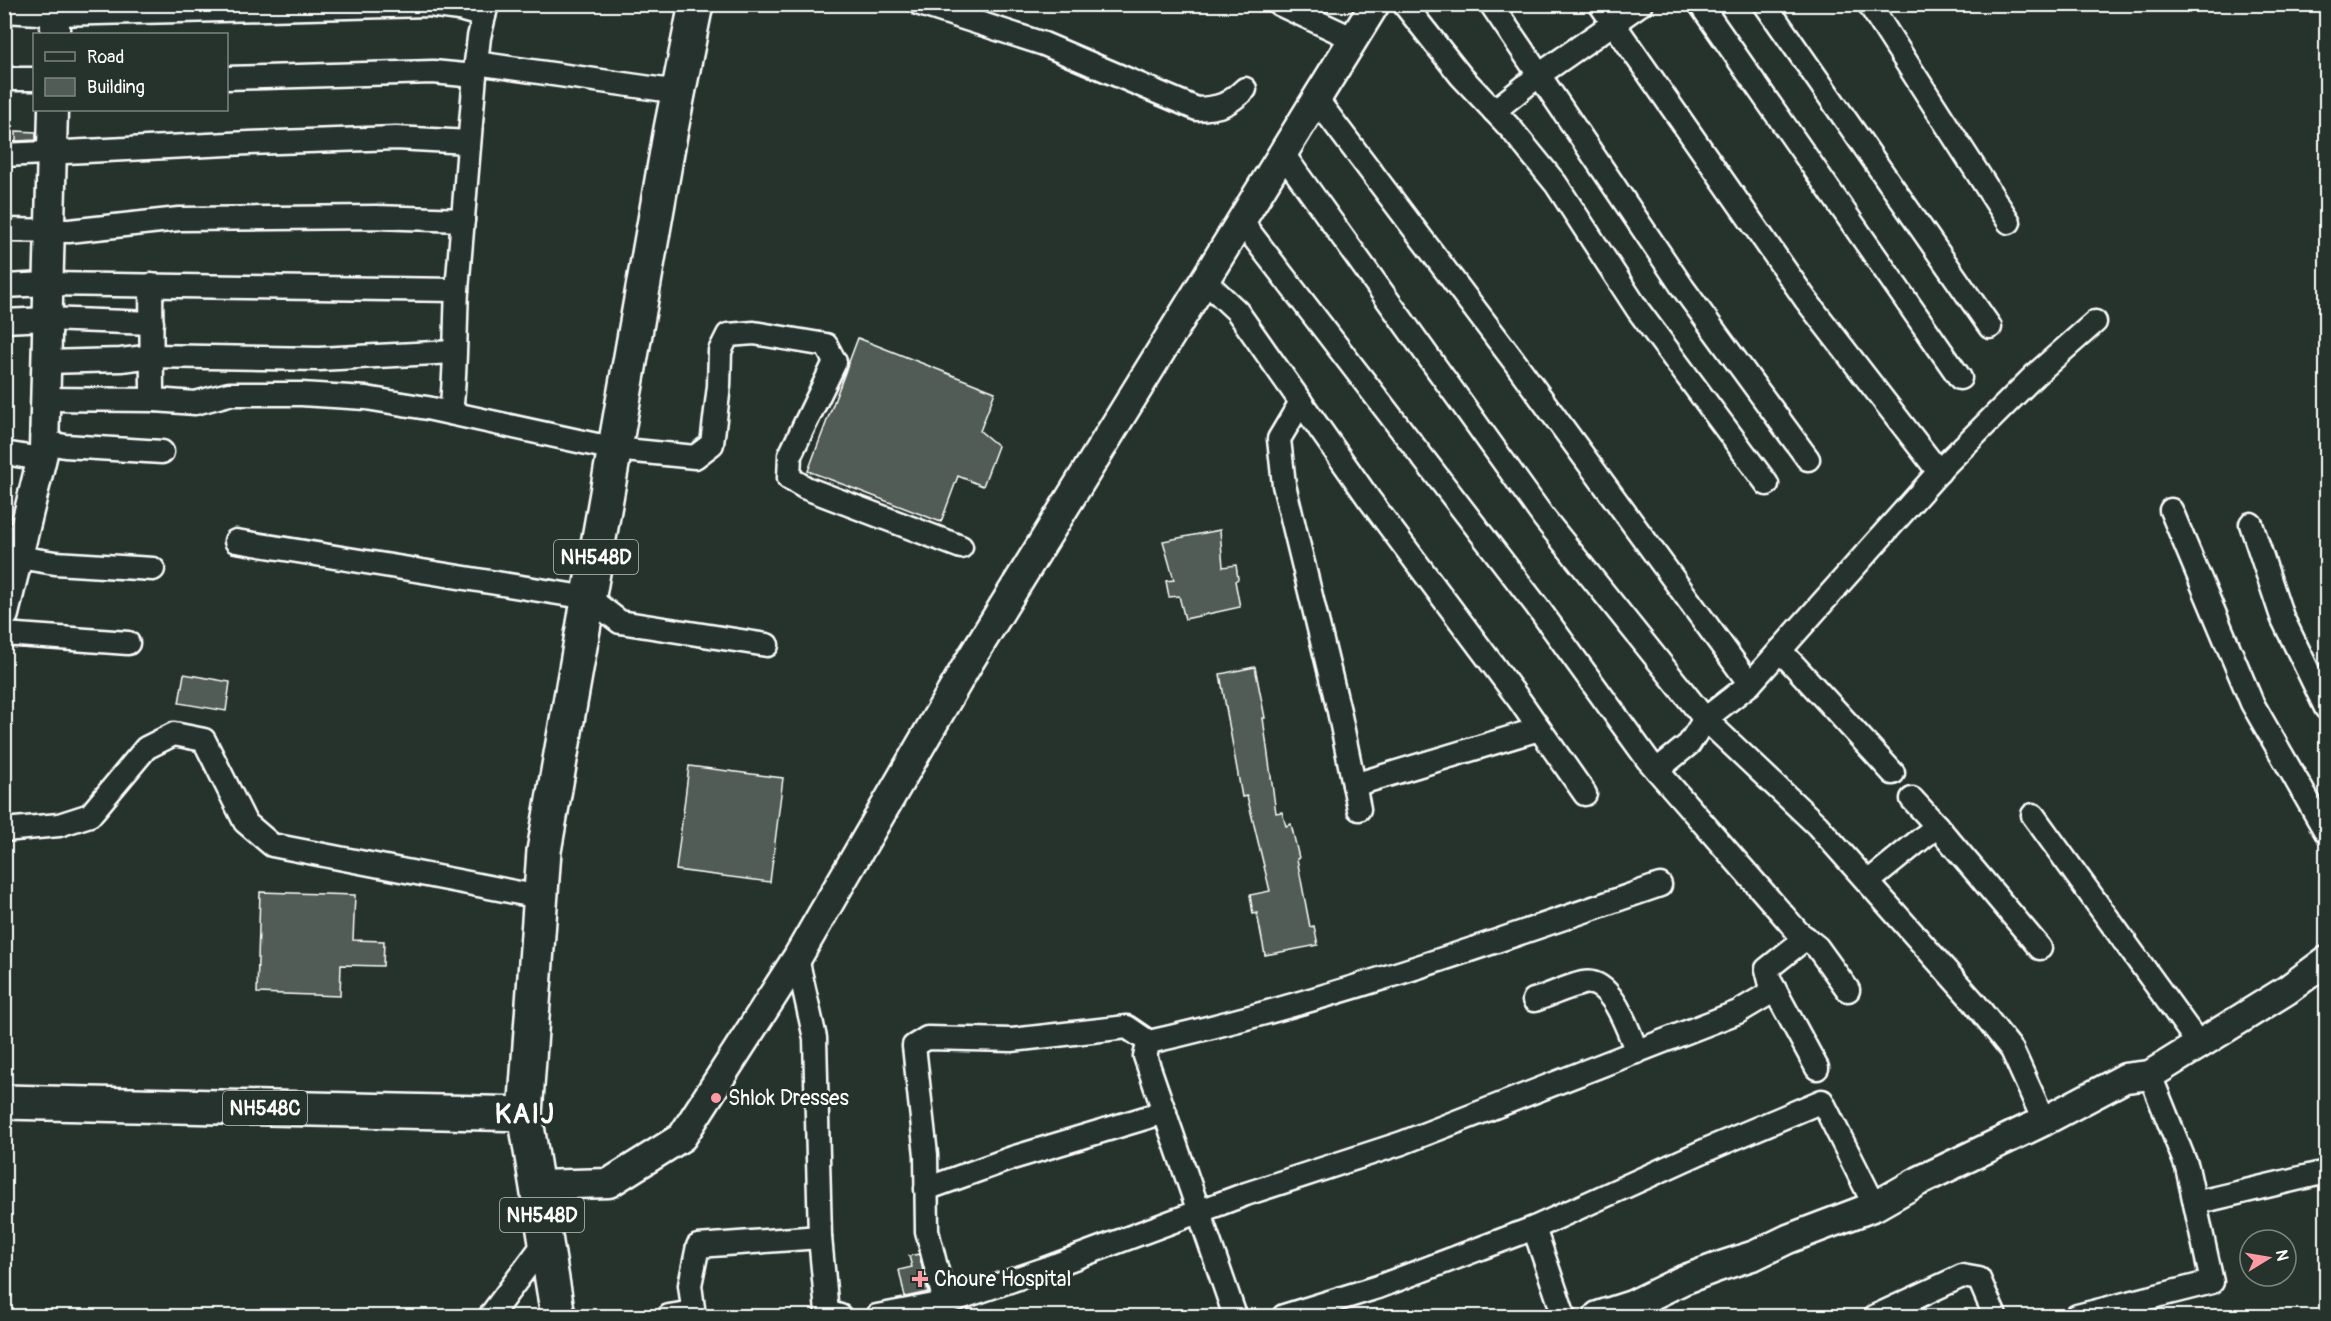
<svg xmlns="http://www.w3.org/2000/svg" width="2331" height="1321" viewBox="0 0 2331 1321" font-family="Pangolin,sans-serif">
	<rect width="100%" height="100%" fill="#26332d"/>
	<filter id="ink" filterUnits="userSpaceOnUse"><feTurbulence type="fractalNoise" baseFrequency=".0167" numOctaves="2"/><feDisplacementMap in="SourceGraphic" scale="12" xChannelSelector="R" yChannelSelector="G"/><feConvolveMatrix kernelMatrix="1 2 1 2 8 2 1 2 1" color-interpolation-filters="sRGB"/></filter>
	<g filter="url(#ink)">
		<g fill="#515c57" stroke="#fff" stroke-width="1.5">
			<path d="M16 131 36 132V140L16 141Z"/>
			<path d="M858 338 995 392 980 431 998 446 983 486 958 476 941 522 808 471Z"/>
			<path d="M1220 530 1223 567 1236 565 1238 579 1235 581 1240 607 1185 619 1179 596 1169 597 1166 581 1174 580 1163 541Z"/>
			<path d="M1255 667 1265 718H1263L1276 813 1282 812 1286 826 1291 824 1299 858 1297 859 1310 927 1314 926 1318 945 1265 955 1257 913 1253 914 1250 895 1270 891 1247 796 1242 797 1220 674Z"/>
			<path d="M184 674 230 682 226 711 179 703Z"/>
			<path d="M689 766 783 778 770 882 676 870Z"/>
			<path d="M260 892 355 895 353 940 384 941 383 966 341 965 340 996 257 993Z"/>
			<path d="M919 1254 928 1292 905 1297 899 1270 912 1267 909 1256Z"/>
		</g>
		<g fill="none" stroke-linecap="round" stroke-linejoin="round">
			<g stroke="#fff" stroke-width="27">
				<g id="minor">
					<path d="M920 4 1044 44 1197 109C1220 108 1228 105 1245 89"/>
					<path d="M1279 4 1354 39"/>
					<path d="M1404 4 1461 76 1512 130 1556 184 1638 310 1767 484"/>
					<path d="M1491 4 1683 288 1808 459"/>
					<path d="M1600 4 1806 300 1939 472"/>
					<path d="M1700 4 1960 378"/>
					<path d="M1765 4 1990 327"/>
					<path d="M1869 4 2009 222"/>
					<path d="M4 11 55 14 429 5 459 9 484 16"/>
					<path d="M476 63 479 37 487 4"/>
					<path d="M226 78 433 72 475 76"/>
					<path d="M4 79H34"/>
					<path d="M1317 100 1514 361 1750 684 1945 465 2035 375 2095 322"/>
					<path d="M1494 111 1539 75 1641 4"/>
					<path d="M1283 154 1544 518 1705 719 1817 825 1974 1002 2012 1050 2044 1121"/>
					<path d="M4 155 249 143 396 138 469 142"/>
					<path d="M1241 221 1536 605 1648 760 1798 932 1817 947 1848 990"/>
					<path d="M4 230 69 231 179 219 376 217 463 220"/>
					<path d="M1205 281 1237 311 1369 499 1520 701 1585 794"/>
					<path d="M151 285 152 391 155 400 195 403 229 394H301L366 398 427 408 615 449 695 457 712 444 719 386 720 351 728 335 754 333 826 345 835 362 790 455 789 478 806 488 961 547"/>
					<path d="M4 286 48 284 457 290 476 63 679 92"/>
					<path d="M4 321 47 319 152 323"/>
					<path d="M46 362 121 360 153 356 319 359 454 352"/>
					<path d="M45 399 155 400"/>
					<path d="M1301 402 1279 439 1284 485 1339 711 1359 809"/>
					<path d="M451 413C456 372 455 331 457 290"/>
					<path d="M44 442 65 446 162 452"/>
					<path d="M4 453 41 459"/>
					<path d="M2171 510 2252 703 2326 832"/>
					<path d="M2251 524 2282 617 2326 708"/>
					<path d="M236 541 589 598 620 622 767 645"/>
					<path d="M18 557 55 563 153 569"/>
					<path d="M4 634 128 643"/>
					<path d="M1780 650 1893 773"/>
					<path d="M1657 770 1689 744 1705 719 1750 684"/>
					<path d="M1354 785 1539 729"/>
					<path d="M2033 815 2198 1043"/>
					<path d="M1937 826 2040 948"/>
					<path d="M4 830 59 825 90 815 146 748 174 734 204 740 245 822 272 845 540 897"/>
					<path d="M1868 882 1937 826 1912 799"/>
					<path d="M1806 938 1767 969 1770 981 1817 1068"/>
					<path d="M797 958 815 1038 820 1237 827 1312 840 1316"/>
					<path d="M1534 1000C1550 995 1566 987 1583 983 1612 977 1628 1031 1637 1052"/>
					<path d="M926 1189 1012 1158 1165 1112"/>
					<path d="M2195 1203 2326 1172"/>
					<path d="M1534 1228 1564 1316"/>
					<path d="M945 1303 927 1231 926 1155 914 1046 927 1038 1012 1040 1127 1027 1149 1042"/>
					<path d="M490 1316 546 1241"/>
					<path d="M669 1316 693 1312"/>
					<path d="M694 1316 690 1285 698 1246 820 1237"/>
					<path d="M877 1316 945 1303 1042 1270 1246 1194 1402 1143 1738 1012 1775 990"/>
					<path d="M1235 1316 1145 1056 1149 1042C1323 1003 1492 943 1660 885"/>
					<path d="M1284 1316 1378 1287 1534 1228 1706 1150 1822 1101 1875 1206"/>
					<path d="M1876 1316 1962 1276 1979 1279 1995 1316"/>
					<path d="M2077 1316 2212 1282 2187 1167 2150 1075"/>
				</g>
			</g>
			<g stroke="#fff" stroke-width="33">
				<g id="tertiary">
					<path d="M55 34V4"/>
					<path d="M4 614 44 449 53 110"/>
					<path d="M537 1185 609 1183 682 1137 797 958 969 662 1375 4"/>
					<path d="M1598 1316 1632 1305 1683 1280 1718 1267 1755 1255 1788 1239 1875 1206 1919 1181 2044 1121 2125 1078 2150 1075 2287 990 2326 961"/>
				</g>
			</g>
			<g stroke="#fff" stroke-width="38">
				<g id="trunk">
					<path d="M4 1102 525 1114"/>
					<path d="M558 1316 525 1114 544 851 671 129 696 4"/>
				</g>
			</g>
			<use href="#minor" stroke="#26332d" stroke-width="22"/>
			<use href="#tertiary" stroke="#26332d" stroke-width="28"/>
			<use href="#trunk" stroke="#26332d" stroke-width="33"/>
		</g>
	</g>
	<g fill="#ff9aa2" stroke="#26332d" stroke-width="2">
		<circle cx="716" cy="1098" r="6"/>
		<path d="M917 1270h6v6h6v6h-6v6h-6v-6h-6v-6h6z"/>
	</g>
	<g text-anchor="middle" dominant-baseline="central" stroke-width="6" stroke-linejoin="round" paint-order="stroke">
		<g fill="#26332d" stroke="#bec2c0" stroke-width="1.5">
			<rect x="554" y="540" width="84" height="34" rx="4.5"/>
			<rect x="223" y="1091" width="84" height="34" rx="4.5"/>
			<rect x="500" y="1198" width="84" height="34" rx="4.5"/>
		</g>
		<g font-size="20" font-weight="bold" fill="#fff">
			<text x="596" y="557">NH548D</text>
			<text x="265" y="1108">NH548C</text>
			<text x="542" y="1215">NH548D</text>
		</g>
		<g font-size="21" fill="#fff" stroke="#26332d" text-anchor="start">
			<text x="728" y="1098">Shlok Dresses</text>
			<text x="934" y="1279">Choure Hospital</text>
		</g>
		<g font-size="27" font-weight="bold" letter-spacing="1.5" fill="#fff" stroke="#26332d">
			<text x="525" y="1114">KAIJ</text>
		</g>
	</g>
	<rect width="2331" height="1321" fill="none" stroke="#26332d" stroke-width="24"/>
	<rect x="12" y="12" width="2307" height="1297" fill="none" stroke="#fff" stroke-width="2" filter="url(#ink)"/>
	<rect x="33" y="33" width="195" height="78" fill="#26332d" stroke="#7d8581" stroke-width="1.5"/>
	<rect x="45" y="52" width="30" height="9" fill="#26332d" stroke="#7d8581" stroke-width="1.5"/>
	<text x="87" y="63" font-size="18" fill="#ffffff">Road</text>
	<rect x="45" y="78" width="30" height="18" fill="#515c57" stroke="#7d8581" stroke-width="1.5"/>
	<text x="87" y="93" font-size="18" fill="#ffffff">Building</text>
	<g transform="translate(2268 1258) rotate(79)"><circle r="28" fill="#26332d" stroke="#7d8581" stroke-width="1.5"/>
	<path d="M0-4.5L10 22L0 15L-10 22Z" fill="#ff9aa2"/>
	<text y="-9" font-size="16" font-weight="bold" text-anchor="middle" fill="#ffffff">N</text>
	</g>
</svg>
